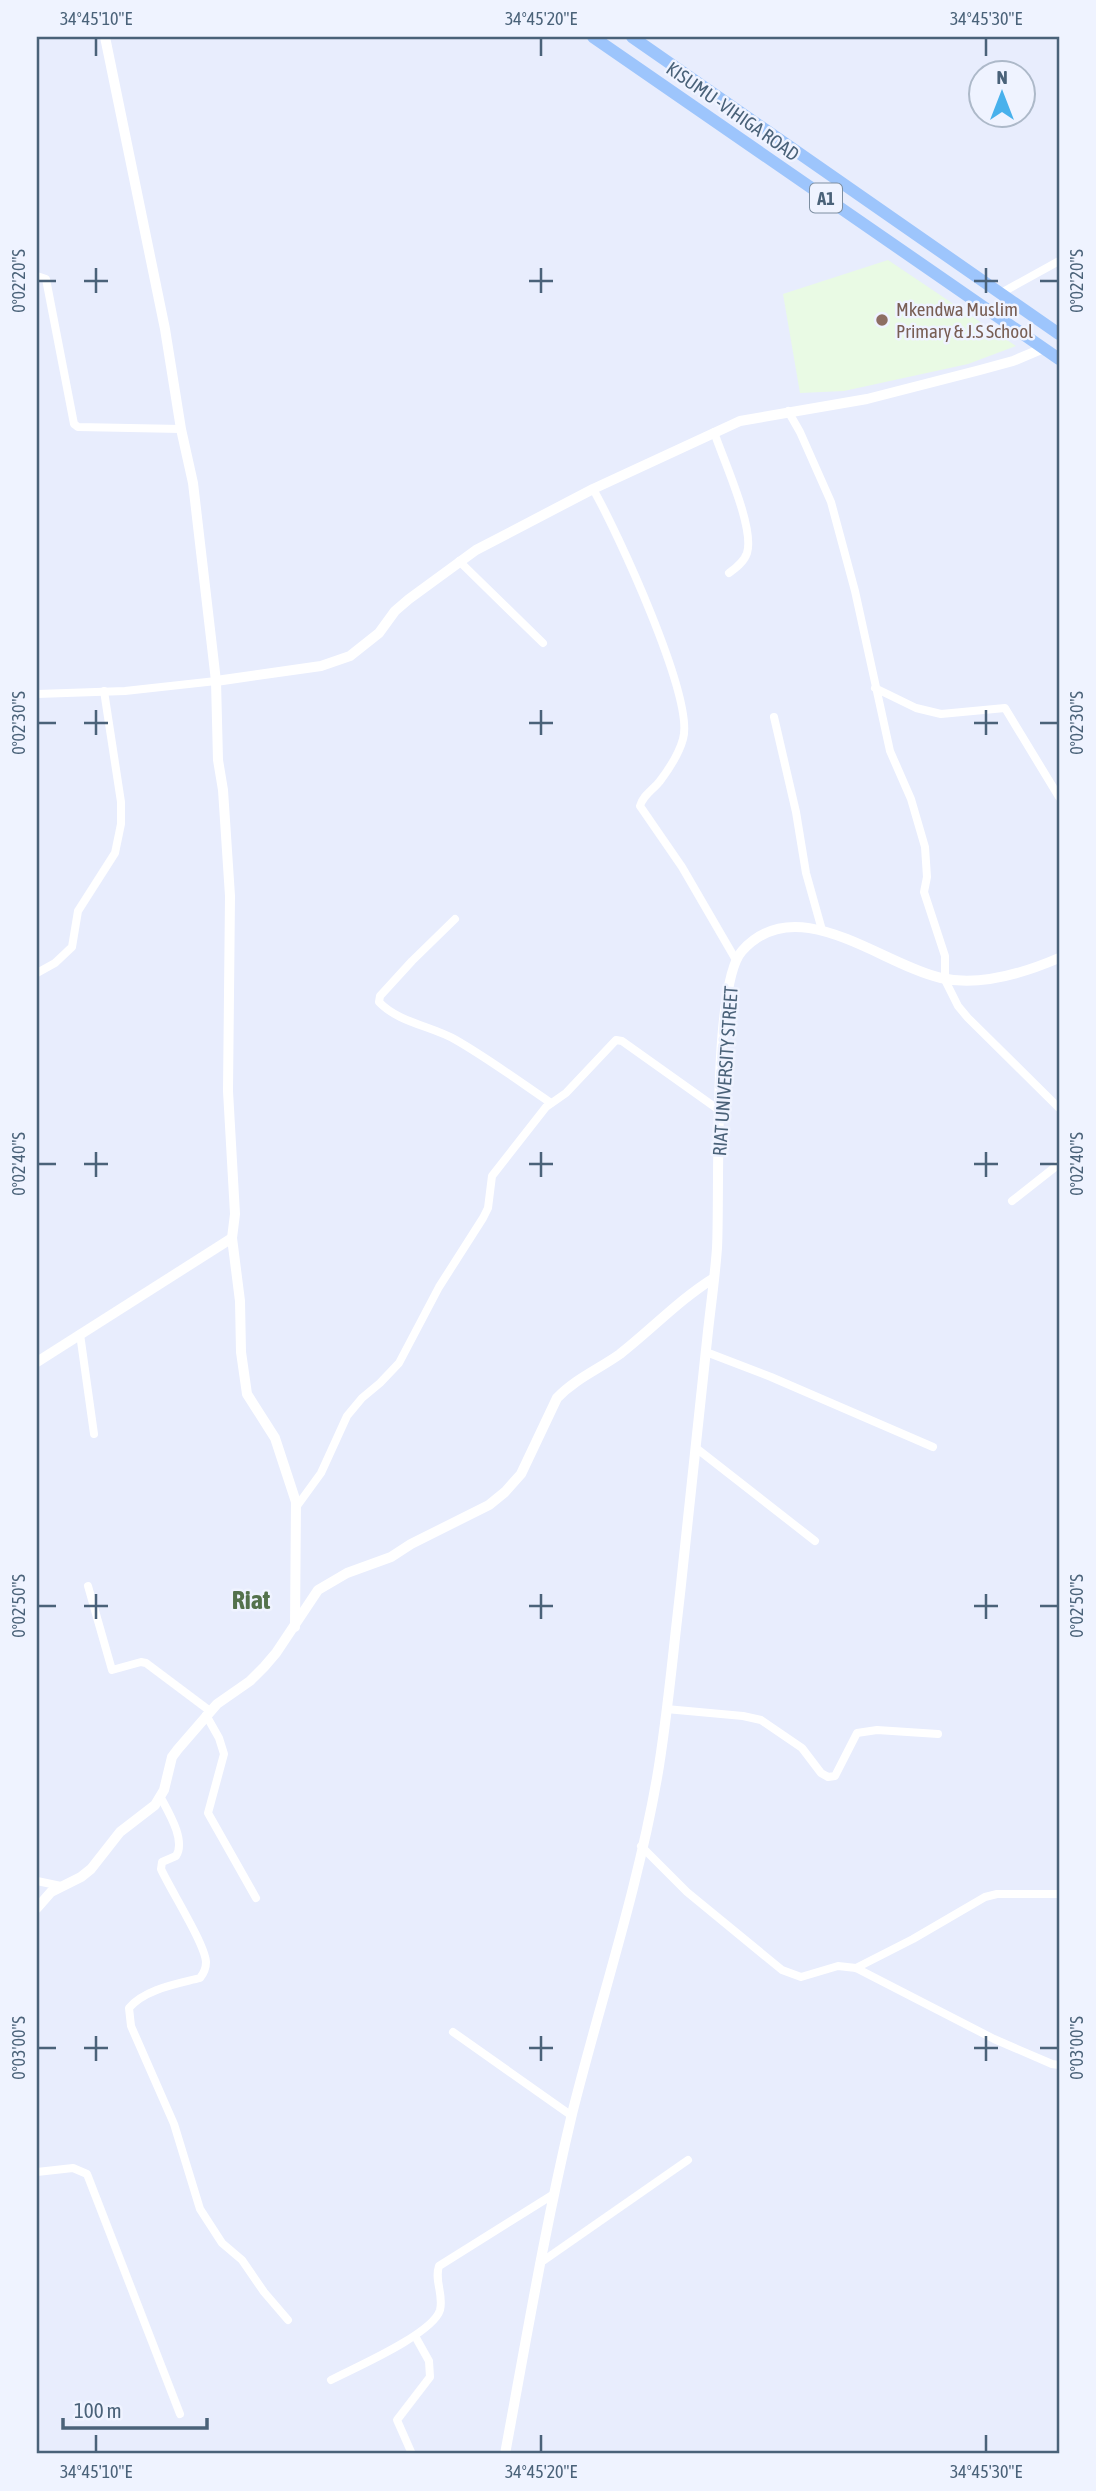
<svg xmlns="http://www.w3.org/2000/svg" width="1096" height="2491" viewBox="0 0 1096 2491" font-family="'Asap Condensed',sans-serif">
	<rect width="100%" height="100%" fill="#e8edfd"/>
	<path fill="#e9fae4" d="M888 260 1016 346 968 364 844 391 800 393 783 294Z"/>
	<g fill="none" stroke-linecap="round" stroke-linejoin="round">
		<g stroke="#fff" stroke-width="8">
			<path d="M37 276 46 279 74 424 78 427 181 429"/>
			<path d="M1001 293 1059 261"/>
			<path d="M788 411 800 432 831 502 855 591 890 751 911 799 925 847 927 877 924 892 945 956V980L958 1006 968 1018 1059 1108"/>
			<path d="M714 432C723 459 755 528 747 553 744 562 736 568 729 573"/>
			<path d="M593 489C616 529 695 699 683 739 679 754 669 769 660 781 653 790 643 795 640 806L682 867 736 960"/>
			<path d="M459 561 543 643"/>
			<path d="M875 688 916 708 941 714 1005 708 1059 797"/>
			<path d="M37 694 125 691 216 681"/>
			<path d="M774 717 796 812 806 873 822 930"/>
			<path d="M455 919 412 961 380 996 379 1002C399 1023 432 1026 456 1040 489 1059 520 1082 551 1103"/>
			<path d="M37 973 55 963 72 947 78 911 115 853 121 824V802L104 691"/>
			<path d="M1012 1201 1059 1164"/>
			<path d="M80 1334 94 1434"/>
			<path d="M706 1352 771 1377 933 1447"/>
			<path d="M696 1448 815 1541"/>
			<path d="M297 1506 321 1473 347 1416 362 1398 380 1383 399 1363 439 1287 483 1218 488 1208 492 1176 546 1107 566 1093 616 1040 622 1041 719 1110"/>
			<path d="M88 1586 112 1670 141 1662 146 1663 210 1711"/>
			<path d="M666 1709 743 1716 761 1720 802 1748 821 1773 828 1777 835 1776 857 1733 877 1730 938 1734"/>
			<path d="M206 1715 219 1738 224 1754 208 1813 256 1898"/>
			<path d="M161 1798C169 1813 186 1841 176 1856L162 1862 161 1869C170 1889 205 1944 206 1962 206 1968 204 1973 200 1978 177 1984 145 1989 129 2008L131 2026 174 2124 200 2209 222 2243 242 2260 264 2292 288 2320"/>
			<path d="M641 1846 687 1892 782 1970 801 1977 838 1966 856 1968 994 2039 1052 2064 1059 2065"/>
			<path d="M37 1881 61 1886"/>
			<path d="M856 1968 913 1939 985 1897 997 1894H1059"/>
			<path d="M453 2032 572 2116"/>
			<path d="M37 2172 73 2168 87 2174 180 2414"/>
			<path d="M540 2263 688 2160"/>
			<path d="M331 2380C354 2368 433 2334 440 2310 444 2295 434 2280 439 2266L554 2194"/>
			<path d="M412 2454 397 2420 430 2377 429 2361 415 2336"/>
		</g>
		<g stroke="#fff" stroke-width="10">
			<path d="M105 37 165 329 181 429 193 483 216 681 218 760 223 790 230 896 228 1091 235 1214 232 1238 240 1301 241 1352 247 1394 275 1438 296 1502 295 1627"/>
			<path d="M216 681 321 666 350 656 379 633 395 611 409 599 476 550 593 489 740 421 867 399 980 370 1013 361 1044 348"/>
			<path d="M37 1362 232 1238"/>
			<path d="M37 1908 51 1892 81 1877 91 1869 120 1832 155 1805 164 1790 172 1757 178 1749 217 1704 250 1681 264 1667 276 1653 318 1590 347 1573 391 1557 411 1544 489 1505 505 1492 521 1474 557 1398C575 1379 599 1369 620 1354 652 1329 680 1299 714 1278"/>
			<path d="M505 2454C526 2341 545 2227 572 2114 600 2002 637 1892 657 1778 666 1726 671 1673 677 1620 688 1524 698 1428 708 1331 711 1304 715 1276 717 1248 720 1194 712 984 742 951 797 889 882 965 941 978 980 987 1024 973 1059 958"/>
		</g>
		<g stroke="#9dc5fc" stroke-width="12">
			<path d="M593 37 1059 359"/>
			<path d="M632 37 1059 334"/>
		</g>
	</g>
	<path fill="none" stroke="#4a6279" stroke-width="2.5" d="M96 38V56M541 38V56M986 38V56M96 268V293M541 268V293M986 268V293M38 281H56M84 281H108M529 281H553M974 281H998M1040 281H1058M96 710V735M541 710V735M986 710V735M38 723H56M84 723H108M529 723H553M974 723H998M1040 723H1058M96 1152V1177M541 1152V1177M986 1152V1177M38 1164H56M84 1164H108M529 1164H553M974 1164H998M1040 1164H1058M96 1594V1619M541 1594V1619M986 1594V1619M38 1606H56M84 1606H108M529 1606H553M974 1606H998M1040 1606H1058M96 2036V2061M541 2036V2061M986 2036V2061M38 2048H56M84 2048H108M529 2048H553M974 2048H998M1040 2048H1058M96 2435V2452M541 2435V2452M986 2435V2452"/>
	<circle fill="#8d6e63" stroke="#eff3ff" stroke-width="2.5" cx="882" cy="320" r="7"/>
	<g text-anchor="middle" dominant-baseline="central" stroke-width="5" stroke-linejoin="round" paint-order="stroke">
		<rect fill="#eff3ff" stroke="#7c8ea1" stroke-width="2" x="810" y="183.5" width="32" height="29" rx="5"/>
		<g font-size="18" font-weight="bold" fill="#4a6279">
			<text x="826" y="198">A1</text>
		</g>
		<g font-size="19" fill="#4a6279" stroke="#eff3ff">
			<text transform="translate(733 111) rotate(35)">KISUMU -VIHIGA ROAD</text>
			<text transform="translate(725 1071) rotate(-86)">RIAT UNIVERSITY STREET</text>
		</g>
		<g font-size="19" fill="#785e54" stroke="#eff3ff" text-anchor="start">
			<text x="896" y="309">Mkendwa Muslim<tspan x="896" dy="22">Primary &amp; J.S School</tspan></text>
		</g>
		<g font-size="26" font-weight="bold" fill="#54724c" stroke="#eff3ff">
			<text x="251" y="1600">Riat</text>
		</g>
	</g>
	<rect width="1096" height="2491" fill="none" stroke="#eff3ff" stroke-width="77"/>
	<g transform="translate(1002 94)"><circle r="33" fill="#eff3ff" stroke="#adb9c9" stroke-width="2"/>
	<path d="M0-5L12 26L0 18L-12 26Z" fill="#48b1ec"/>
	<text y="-10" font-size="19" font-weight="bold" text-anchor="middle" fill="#4a6279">N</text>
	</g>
	<path d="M63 2418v10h144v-10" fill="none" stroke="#4a6279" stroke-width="3.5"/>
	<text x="74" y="2418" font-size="21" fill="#4a6279" stroke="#eff3ff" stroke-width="5" paint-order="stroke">100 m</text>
	<rect x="38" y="38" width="1020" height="2414" fill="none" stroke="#4a6279" stroke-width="2.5"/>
	<g font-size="18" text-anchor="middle" fill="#4a6279">
		<text x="96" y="25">34°45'10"E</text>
		<text x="541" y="25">34°45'20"E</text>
		<text x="986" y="25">34°45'30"E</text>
		<text transform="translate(19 281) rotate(-90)" y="6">0°02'20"S</text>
		<text transform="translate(1077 281) rotate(-90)" y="6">0°02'20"S</text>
		<text transform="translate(19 723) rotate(-90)" y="6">0°02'30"S</text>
		<text transform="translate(1077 723) rotate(-90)" y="6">0°02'30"S</text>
		<text transform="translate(19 1164) rotate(-90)" y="6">0°02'40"S</text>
		<text transform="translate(1077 1164) rotate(-90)" y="6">0°02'40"S</text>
		<text transform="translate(19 1606) rotate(-90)" y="6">0°02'50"S</text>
		<text transform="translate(1077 1606) rotate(-90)" y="6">0°02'50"S</text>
		<text transform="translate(19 2048) rotate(-90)" y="6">0°03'00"S</text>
		<text transform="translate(1077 2048) rotate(-90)" y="6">0°03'00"S</text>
		<text x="96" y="2478">34°45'10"E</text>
		<text x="541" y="2478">34°45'20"E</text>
		<text x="986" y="2478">34°45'30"E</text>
	</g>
</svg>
